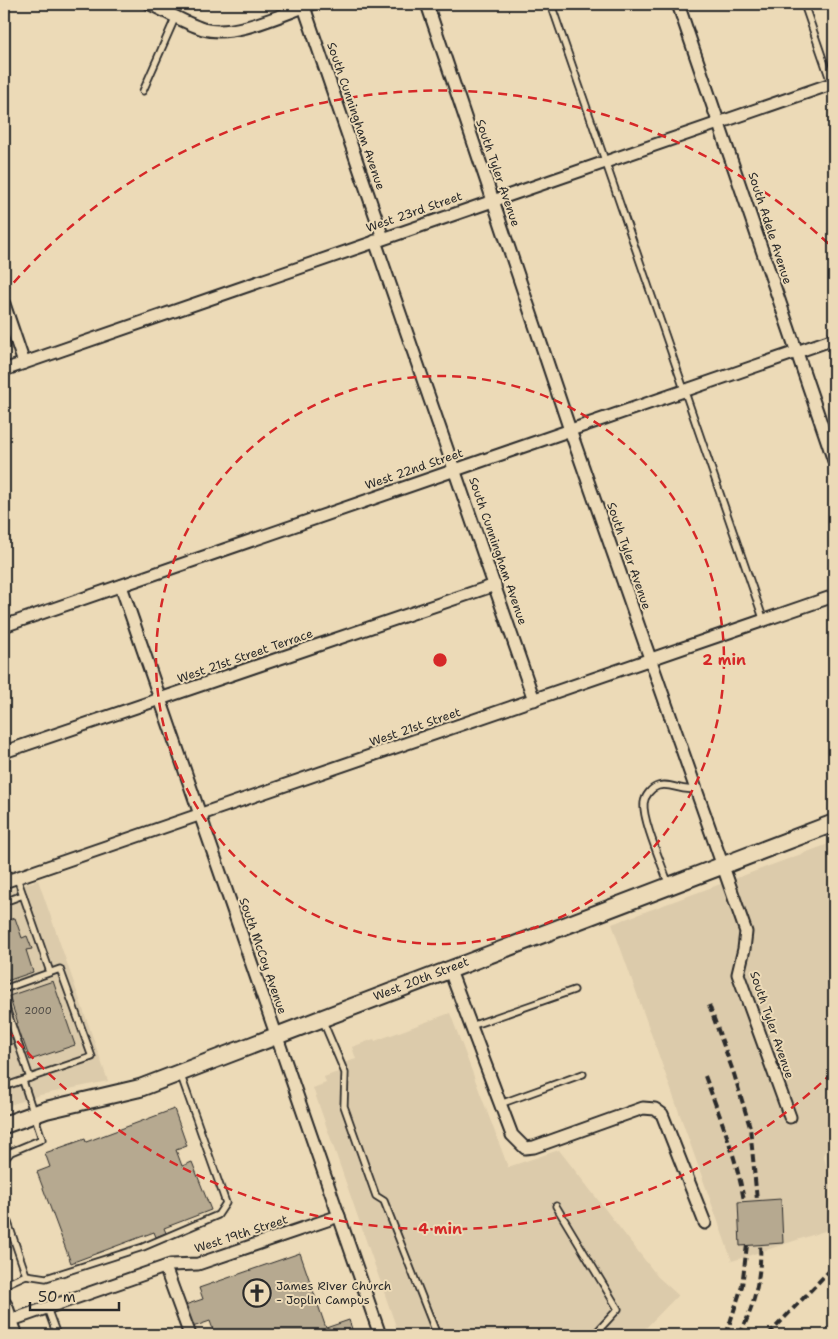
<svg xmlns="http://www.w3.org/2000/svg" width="838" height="1339" viewBox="0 0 838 1339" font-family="'Shantell Sans',sans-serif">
	<rect width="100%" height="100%" fill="#ecdab7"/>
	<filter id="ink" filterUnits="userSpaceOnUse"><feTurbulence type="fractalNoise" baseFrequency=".02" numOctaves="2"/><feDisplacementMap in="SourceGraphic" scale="10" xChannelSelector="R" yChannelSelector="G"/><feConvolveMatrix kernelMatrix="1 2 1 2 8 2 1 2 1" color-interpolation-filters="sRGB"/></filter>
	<g filter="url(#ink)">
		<g fill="#dccbab">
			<path d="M834 842V1136L823 1155 834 1190V1228L732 1261 612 924Z"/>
			<path d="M38 880 108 1081 40 1095 4 1107V892Z"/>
			<path d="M450 1013 508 1167 559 1150 658 1277 678 1295 639 1335H399L313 1088 326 1083 324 1077 346 1069 344 1063 356 1059 352 1047 374 1039 375 1041Z"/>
		</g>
		<g fill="#b6a990" stroke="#2b2b2b">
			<path d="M15 918 22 938 27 936 32 949 26 950 33 972 4 982V921Z"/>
			<path d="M53 981 75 1045 30 1060 23 1040 6 1046 4 1040V1028L18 1023 9 996Z"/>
			<path d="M174 1109 187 1146 176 1150 182 1166 192 1162 211 1210 164 1228 166 1233 156 1237 154 1232 71 1263 37 1172 50 1167 45 1153 85 1139 86 1142Z"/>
			<path d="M781 1199 783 1243 740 1246 738 1202Z"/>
			<path d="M300 1253 326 1328 349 1320 354 1335H215L210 1321 187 1329 179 1307 203 1299 199 1288Z"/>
		</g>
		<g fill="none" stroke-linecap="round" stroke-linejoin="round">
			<g stroke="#2b2b2b" stroke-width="9">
				<g id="lane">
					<path d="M551 4 764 621"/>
					<path d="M804 4 834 91"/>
					<path d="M143 91 176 16"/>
					<path d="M4 864 10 880"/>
					<path d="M17 878 50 972"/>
					<path d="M669 885C663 867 642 820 644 803 645 796 651 788 658 786 672 782 679 792 695 789"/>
					<path d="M4 902 23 895"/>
					<path d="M4 989 60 969 92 1057 6 1086 4 1079"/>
					<path d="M4 1002 30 1078"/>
					<path d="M322 1019 345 1073 344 1106 376 1196 384 1201 437 1335"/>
					<path d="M471 1026 574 990"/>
					<path d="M500 1104 583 1074"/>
					<path d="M4 1160 11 1152 42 1139 23 1081"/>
					<path d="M556 1206 618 1309 594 1335"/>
					<path d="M4 1211 26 1275 4 1285"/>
					<path d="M26 1275 46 1278 143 1247 218 1215 226 1203 180 1073"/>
					<path d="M47 1308 57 1335"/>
				</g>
			</g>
			<g stroke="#2b2b2b" stroke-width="15">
				<g id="street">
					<path d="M150 4C167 12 185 23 203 29 235 38 282 14 312 4"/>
					<path d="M303 4 383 238"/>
					<path d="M427 4 570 430 746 932 744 949 738 974 790 1117"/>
					<path d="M678 4 834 461"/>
					<path d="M375 241 534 700"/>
					<path d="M4 304 24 363"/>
					<path d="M4 370 834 83"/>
					<path d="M121 586 380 1335"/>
					<path d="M4 626 834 339"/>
					<path d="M4 752 495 585"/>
					<path d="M4 882 834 596"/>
					<path d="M449 968 512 1135 525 1148 534 1147 643 1108 655 1109 662 1114 705 1223"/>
					<path d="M165 1267 190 1335"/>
					<path d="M9 1321 170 1265 198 1264 339 1216"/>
				</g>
			</g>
			<g stroke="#2b2b2b" stroke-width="20">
				<g id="secondary">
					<path d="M4 1125 46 1110 140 1088 834 823"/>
					<path d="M4 1306 14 1335"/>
				</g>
			</g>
			<use href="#lane" stroke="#ecdab7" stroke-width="5.5"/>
			<use href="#street" stroke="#ecdab7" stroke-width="11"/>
			<use href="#secondary" stroke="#ecdab7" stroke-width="16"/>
			<g stroke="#2b2b2b" stroke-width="4" stroke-dasharray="8 4" stroke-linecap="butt">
				<path d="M709 1005 734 1074 750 1127 757 1200"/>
				<path d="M705 1076C720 1117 737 1158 744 1201"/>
				<path d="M726 1335 742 1286 747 1245"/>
				<path d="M739 1335C754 1310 762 1273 760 1244"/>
				<path d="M768 1335 834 1266"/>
			</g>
		</g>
	</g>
	<g fill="none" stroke="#d62828" stroke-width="2.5" stroke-dasharray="9 6">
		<circle cx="440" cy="660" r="284"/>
		<path d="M832 1073A569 569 0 0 1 4 1026M4 294A569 569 0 0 1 832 247"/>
	</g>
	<defs>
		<g id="church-ring" transform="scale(1.4375)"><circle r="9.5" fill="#ecdab7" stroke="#2b2b2b" stroke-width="1.5"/><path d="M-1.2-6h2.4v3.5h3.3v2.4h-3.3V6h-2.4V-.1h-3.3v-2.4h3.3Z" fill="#2b2b2b"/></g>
	</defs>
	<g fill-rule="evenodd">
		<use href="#church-ring" x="257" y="1293"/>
	</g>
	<g text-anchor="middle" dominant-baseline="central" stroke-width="4" stroke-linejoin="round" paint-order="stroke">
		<g font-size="10" fill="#4e4a44">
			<text x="38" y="1010">2000</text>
		</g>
		<g font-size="12" fill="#2b2b2b" stroke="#ecdab7">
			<text transform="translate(356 116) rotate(71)">South Cunningham Avenue</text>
			<text transform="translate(498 173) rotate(71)">South Tyler Avenue</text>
			<text transform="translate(414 212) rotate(-19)">West 23rd Street</text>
			<text transform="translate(770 228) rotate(72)">South Adele Avenue</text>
			<text transform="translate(414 469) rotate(-19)">West 22nd Street</text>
			<text transform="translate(498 551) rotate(71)">South Cunningham Avenue</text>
			<text transform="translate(629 556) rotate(71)">South Tyler Avenue</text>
			<text transform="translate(245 656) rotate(-19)">West 21st Street Terrace</text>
			<text transform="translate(415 727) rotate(-19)">West 21st Street</text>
			<text transform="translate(263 956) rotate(71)">South McCoy Avenue</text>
			<text transform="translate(421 979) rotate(-21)">West 20th Street</text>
			<text transform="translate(772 1025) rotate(71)">South Tyler Avenue</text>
			<text transform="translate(241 1234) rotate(-18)">West 19th Street</text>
		</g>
		<g font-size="12" fill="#2b2b2b" stroke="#ecdab7" text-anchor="start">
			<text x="276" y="1286">James River Church<tspan x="276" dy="14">- Joplin Campus</tspan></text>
		</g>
	</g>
	<circle cx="440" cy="660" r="8" fill="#d62828" stroke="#ecdab7" stroke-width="2.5"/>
	<g font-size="15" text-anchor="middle" font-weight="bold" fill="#d62828" stroke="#ecdab7" stroke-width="4" stroke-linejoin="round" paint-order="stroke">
		<text x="724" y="665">2 min</text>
		<text x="440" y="1234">4 min</text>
	</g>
	<rect width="838" height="1339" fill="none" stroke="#ecdab7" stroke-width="20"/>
	<rect x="10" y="10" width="818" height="1319" fill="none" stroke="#2b2b2b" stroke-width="2" filter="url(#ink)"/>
	<path d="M30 1302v8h89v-8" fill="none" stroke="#2b2b2b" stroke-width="2.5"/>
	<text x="38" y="1302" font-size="15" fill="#2b2b2b" stroke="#ecdab7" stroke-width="4" paint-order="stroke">50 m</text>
</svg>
